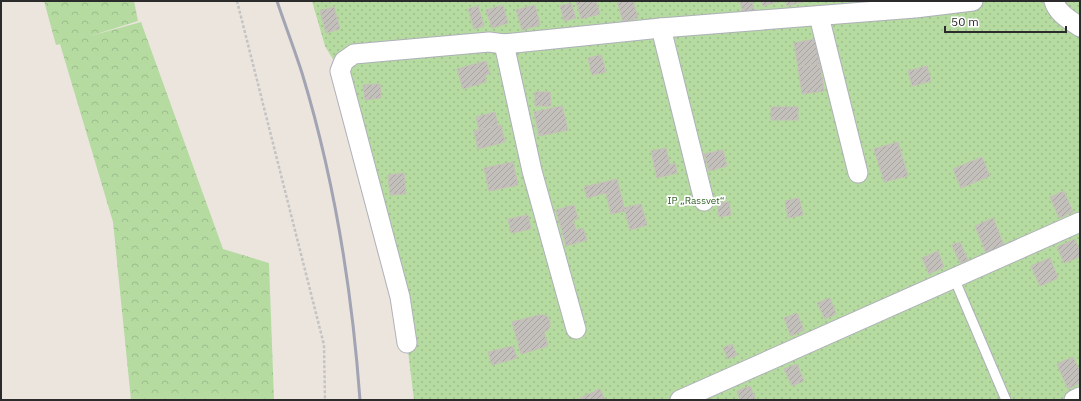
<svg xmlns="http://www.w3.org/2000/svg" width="1081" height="401" viewBox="0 0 1081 401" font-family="'IBM Plex Sans',sans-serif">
	<defs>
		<pattern id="forest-crowns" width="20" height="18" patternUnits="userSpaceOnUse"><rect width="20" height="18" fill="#b5dba1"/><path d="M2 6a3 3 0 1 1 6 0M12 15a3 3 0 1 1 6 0" fill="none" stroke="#9cbc8b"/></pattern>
		<pattern id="park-dots" width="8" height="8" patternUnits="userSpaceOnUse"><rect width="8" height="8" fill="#b5dba1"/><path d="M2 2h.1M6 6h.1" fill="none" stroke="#9cbc8b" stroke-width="1.8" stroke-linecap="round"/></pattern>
		<pattern id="building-hatch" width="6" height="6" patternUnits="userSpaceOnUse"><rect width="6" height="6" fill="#c3bfbb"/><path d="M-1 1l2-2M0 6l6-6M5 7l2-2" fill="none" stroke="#a8a4a1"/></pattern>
	</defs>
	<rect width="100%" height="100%" fill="#ebe5de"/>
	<path fill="url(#forest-crowns)" d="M44 1H134L138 21 90 36 141 22 223 249 269 263 274 400H131L113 222 60 44 56 45Z"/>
	<path fill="url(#park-dots)" d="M312 1H1080V400H414L407 343 340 71 325 46Z"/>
	<g fill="url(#building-hatch)" stroke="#c6c1b8">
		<path d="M576 1H596L600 14 581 19Z"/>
		<path d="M617 1H633L638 18 623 22Z"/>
		<path d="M740 1H752L755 13 744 16Z"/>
		<path d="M762 1H777V2L763 6Z"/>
		<path d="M786 1H806L787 6Z"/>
		<path d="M571 3 576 18 564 21 560 6Z"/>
		<path d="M503 5 508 23 492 28 486 10Z"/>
		<path d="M535 5 540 25 522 30 516 10Z"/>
		<path d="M478 6 484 26 474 29 468 9Z"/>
		<path d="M334 7 340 29 326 33 320 11Z"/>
		<path d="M815 39 820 64 798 67 794 43Z"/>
		<path d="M601 55 606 72 592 75 588 58Z"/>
		<path d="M486 61 490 74 485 75 486 82 463 89 457 69Z"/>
		<path d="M820 64 824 91 802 94 798 67Z"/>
		<path d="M927 66 931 81 912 86 908 71Z"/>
		<path d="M380 84 381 98 365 100 363 85Z"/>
		<path d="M535 92H550L551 106H535Z"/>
		<path d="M562 106 568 130 539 136 534 112Z"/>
		<rect x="771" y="107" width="27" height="13"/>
		<path d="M495 112 498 126 479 130 476 117Z"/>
		<path d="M501 125 505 142 478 149 474 131Z"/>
		<path d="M898 142 908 176 884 182 874 149Z"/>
		<path d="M666 148 670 165 675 163 677 173 657 178 651 151Z"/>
		<path d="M723 150 727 166 709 171 704 154Z"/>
		<path d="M982 157 990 176 961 188 953 169Z"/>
		<path d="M513 162 518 185 489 191 484 168Z"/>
		<path d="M404 173 406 194 390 195 388 175Z"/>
		<path d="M617 179 625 211 611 214 606 193 587 198 584 187Z"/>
		<path d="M1064 191 1073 212 1059 218 1050 197Z"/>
		<path d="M799 198 803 215 788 218 785 201Z"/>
		<path d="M729 202 731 215 719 217 717 203Z"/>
		<path d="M641 204 647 225 630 230 624 208Z"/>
		<path d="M574 205 578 219 573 220 576 230 583 228 587 240 566 246 556 210Z"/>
		<path d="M528 215 531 229 511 233 508 219Z"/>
		<path d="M993 218 1004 245 986 253 975 226Z"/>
		<path d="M1075 239 1080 252V257L1064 263 1057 247Z"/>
		<path d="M960 242 968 260 960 263 952 245Z"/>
		<path d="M938 251 944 267 929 274 922 258Z"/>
		<path d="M1050 258 1058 278 1040 286 1031 266Z"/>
		<path d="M830 298 836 314 825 319 817 303Z"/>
		<path d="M797 313 804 330 791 336 784 318Z"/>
		<path d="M539 315H544L548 317 550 321V326L548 330 544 332 548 346 521 354 512 322Z"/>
		<path d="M732 344 737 355 728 359 723 348Z"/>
		<path d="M513 346 517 358 492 365 488 352Z"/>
		<path d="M1073 357 1080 372V383L1068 389 1057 364Z"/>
		<path d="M797 364 804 381 792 386 784 369Z"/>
		<path d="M750 386 756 400H740L737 391Z"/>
		<path d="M600 389 605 400H581L580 398Z"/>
	</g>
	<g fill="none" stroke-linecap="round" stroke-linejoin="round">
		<g stroke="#afb0b9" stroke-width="11">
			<path id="service" d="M954 278 1006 400"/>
		</g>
		<g stroke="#afb0b9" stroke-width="21">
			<g id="minor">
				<path d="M1054 1C1057 13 1070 20 1080 27"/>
				<path d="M819 16 858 173"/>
				<path d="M661 28 704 201"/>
				<path d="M504 44 532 171 576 329"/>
				<path d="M407 343 400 297 340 71 344 61 354 54 489 42 504 44 661 28 915 8 973 1"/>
				<path d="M680 400 1080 222"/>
				<path d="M1074 400 1080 397"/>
			</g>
		</g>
		<path stroke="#c4c4c4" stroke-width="2.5" stroke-dasharray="3 2" stroke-linecap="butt" d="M237 1 324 345 325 400"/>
		<use href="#service" stroke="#fff" stroke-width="9"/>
		<use href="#minor" stroke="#fff" stroke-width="19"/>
		<path stroke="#a2a4b3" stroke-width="3" d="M277 1C285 25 294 48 302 73 334 178 352 290 360 400"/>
	</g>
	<g text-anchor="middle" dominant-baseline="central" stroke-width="3.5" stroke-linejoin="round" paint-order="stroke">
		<g font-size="10" fill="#2f6023" stroke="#fff">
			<text x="696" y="200">IP „Rassvet“</text>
		</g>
	</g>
	<rect width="1081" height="401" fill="none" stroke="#2b2b2b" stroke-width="4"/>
	<path d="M945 26v6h121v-6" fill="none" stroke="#2b2b2b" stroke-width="2"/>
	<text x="951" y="26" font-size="12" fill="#2b2b2b" stroke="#ffffff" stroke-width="3" paint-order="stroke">50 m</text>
</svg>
